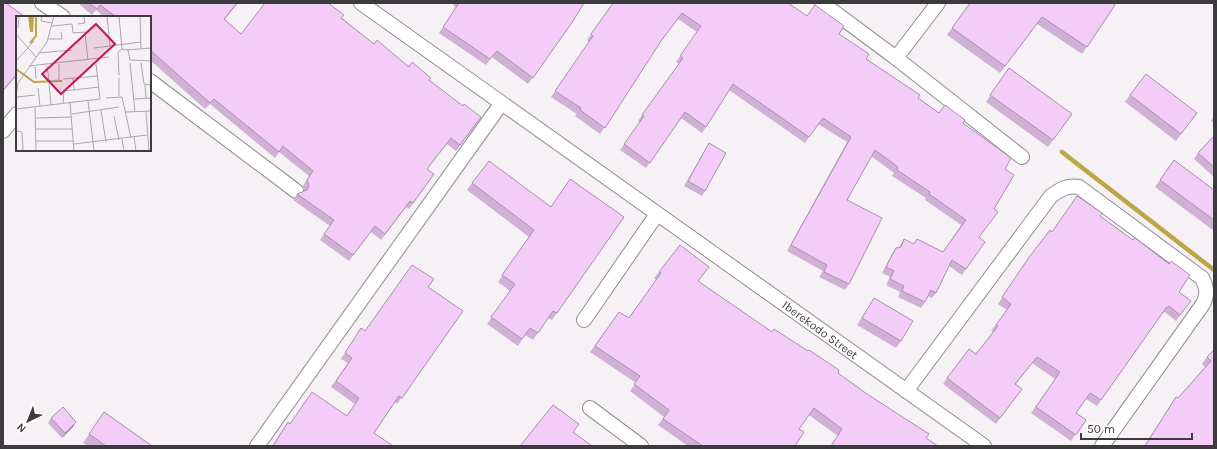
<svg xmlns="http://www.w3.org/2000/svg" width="1217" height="449" viewBox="0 0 1217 449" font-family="Karla,sans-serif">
	<rect width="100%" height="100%" fill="#f5f1f5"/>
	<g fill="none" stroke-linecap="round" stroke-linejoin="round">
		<path stroke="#bda646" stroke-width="4.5" d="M1062 152 1214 270"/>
		<g stroke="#908d91" stroke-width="16">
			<g id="minor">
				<path d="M42 3 63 17"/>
				<path d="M361 3 984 446"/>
				<path d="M822 3 896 58 1022 157"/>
				<path d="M896 58 938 3"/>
				<path d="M150 81 296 191"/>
				<path d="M3 131 17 114"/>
				<path d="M584 320 657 214"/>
				<path d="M906 391 1051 196C1061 189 1067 185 1079 187L1202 278C1207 288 1208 294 1203 304L1102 446"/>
				<path d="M590 408 641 446"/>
				<path d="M257 446 501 104"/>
			</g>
		</g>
		<use href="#minor" stroke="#fff" stroke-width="14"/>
	</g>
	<g fill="#d1b0d5">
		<path d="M78 3H198L199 4 200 3H238L224 19 241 34 342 18 374 44 429 80 477 123 456 151 447 144 427 169 434 174 409 209 406 207 381 240 371 232 349 261 320 240 330 226 293 200 297 194 304 191 303 186 309 176 279 152 275 158 210 104 205 109 150 60V17H104L96 10 92 15Z"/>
		<path d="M455 3H584L573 21 528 84 492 57 486 65 439 33 456 8 453 5Z"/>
		<path d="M613 3 807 16 839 34 866 59 918 98 939 113 963 123 1005 169 994 209 979 237 985 242 962 275 949 266 936 293 932 298 928 296 925 302 921 308 898 297 900 292 886 285 890 277 882 273 892 254 896 248 899 247 904 239 913 244 917 239 943 252 961 225 925 200 926 198 892 176 894 173 871 156 847 200 849 284 845 290 819 277 823 271 787 251 847 142 818 124 805 143 729 90 702 133 681 118 646 168 620 150 640 122 638 121 679 64 676 62 697 32 678 19 659 44 600 134 575 116 577 114 551 97 589 42 587 40Z"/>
		<path d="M970 3 1115 5 1082 54 1037 24 1000 73 947 35Z"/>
		<path d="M1009 68 1072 114 1048 147 986 102Z"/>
		<path d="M1130 95 1192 119 1176 141 1125 102Z"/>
		<path d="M1214 116V123L1211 121Z"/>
		<path d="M1214 136V177L1194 159 1198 153Z"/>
		<path d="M709 143 705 191 702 196 684 186 706 148Z"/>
		<path d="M1174 160 1214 190V231L1155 187Z"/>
		<path d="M472 183 550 207 624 217 552 320 548 318 533 340 525 335 518 346 487 324 510 291 498 282 529 237 467 190Z"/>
		<path d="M1100 216 1179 292 1186 307 1176 321 1165 312 1162 314 1097 406 1086 399 1076 413 1086 420 1071 441 1031 413 1055 379 1032 363 1016 384 1022 389 996 424 943 384 947 378 976 354 993 332 991 331 1007 310 998 304 1030 256 1052 232Z"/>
		<path d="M659 272 704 274 698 281 772 332 838 373 867 394 838 436 809 415 799 429 795 446H688L658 425 664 417 630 391 636 383 590 352 619 312 629 318 656 280 654 278Z"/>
		<path d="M428 287 463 311 397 404 395 402 374 433 393 446H272L288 422 290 424 347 416 355 404 331 387 348 363 341 359 361 328 365 331Z"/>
		<path d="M874 298 901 341 896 348 857 325Z"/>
		<path d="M1214 350V446H1144L1176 397 1178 398 1205 367 1202 364 1207 357Z"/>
		<path d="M104 412 152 446H88L83 443Z"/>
		<path d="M51 418 73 427 62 438 48 423Z"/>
	</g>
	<g fill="#aa90ae">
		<path d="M237 3H238L220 25 224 19Z"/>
		<path d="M17 74V75L3 91V90Z"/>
		<path d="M76 422 73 427 62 438 65 433Z"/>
	</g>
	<g fill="#f3cdf8" stroke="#aa90ae">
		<path d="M3 3H6L25 17H17V74L3 90Z"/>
		<path d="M89 3H198L199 4 200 3H237L224 19 241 34 265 3H328L344 15 341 18 374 44 377 40 409 67 412 62 431 78 429 80 463 106 464 104 481 117 460 145 451 138 427 169 434 174 413 203 410 201 385 234 375 226 353 255 324 234 334 220 297 194 307 190 309 186 307 180 313 171 283 146 279 152 214 99 210 103 150 50V17H116L100 5 97 9Z"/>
		<path d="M459 3H584L573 21 533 78 497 51 490 59 443 27Z"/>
		<path d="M613 3H788L807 16 815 5 844 26 839 34 869 54 866 59 920 95 918 98 939 113 945 105 965 120 963 123 1011 158 1005 169 1014 175 994 209 998 212 979 237 985 242 966 269 952 260 936 293 931 290 925 302 902 291 904 286 890 279 894 271 886 267 896 248 901 247 904 239 914 244 917 239 943 252 966 220 929 194 930 192 897 170 898 167 875 150 847 200 882 218 849 284 824 272 827 265 791 245 851 137 823 118 809 137 733 84 706 127 685 112 650 163 624 144 644 116 642 115 683 58 680 56 701 26 682 13 661 41 605 128 580 110 581 108 555 91 593 36 591 34Z"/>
		<path d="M970 3H1112L1115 5 1087 47 1042 17 1005 66 952 28Z"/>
		<path d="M1009 68 1072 114 1053 140 990 95Z"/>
		<path d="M1146 74 1197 113 1181 134 1130 95Z"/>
		<path d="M1214 136V167L1198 153Z"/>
		<path d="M709 143 726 153 705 191 688 181Z"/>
		<path d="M1174 160 1214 190V220L1160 180Z"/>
		<path d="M489 161 551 207 570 179 624 217 557 313 553 311 538 333 530 328 522 339 491 317 515 284 502 275 534 230 472 183Z"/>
		<path d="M1077 196 1102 213 1100 216 1133 240 1135 238 1169 264 1171 261 1190 275 1179 292 1191 301 1180 315 1169 306 1166 308 1101 400 1090 393 1076 413 1086 420 1076 435 1036 407 1060 372 1037 357 1015 384 1022 389 1000 418 947 378 969 349 976 354 998 326 996 325 1011 304 1002 297 1030 256 1050 230 1052 232Z"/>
		<path d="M680 245 709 267 698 281 772 332 774 329 808 351 809 350 839 370 838 373 867 394 929 434 926 438 938 446H831L842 429 814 408 799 429 804 432 795 446H703L663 419 669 410 634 384 640 376 595 346 619 312 629 318 661 273 659 272Z"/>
		<path d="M412 265 434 279 428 287 463 311 402 398 399 396 374 433 393 446H273L288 422 290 424 312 392 347 416 359 398 336 381 352 358 345 353 361 328 365 331Z"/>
		<path d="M874 298 913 321 901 341 862 318Z"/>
		<path d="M1214 350V446H1145L1176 397 1178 398 1211 361 1207 357Z"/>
		<path d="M553 405 579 424 573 432 592 446H520Z"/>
		<path d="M63 407 76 422 65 433 51 418Z"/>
		<path d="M104 412 152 446H106L89 434Z"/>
	</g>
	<g text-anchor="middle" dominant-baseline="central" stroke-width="3" stroke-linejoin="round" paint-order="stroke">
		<g font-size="12" fill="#3c3b3d" stroke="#fff">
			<text transform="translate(820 330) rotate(36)">Iberekodo Street</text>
		</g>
	</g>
	<g transform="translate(16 16)">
		<rect width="135" height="135" fill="#f5f1f5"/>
		<path d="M12 0H18L17 16H14Z" fill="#bda646"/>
		<path fill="none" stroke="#bda646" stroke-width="2" d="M14 27 20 20V0M0 53 18 66 46 65"/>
		<path fill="none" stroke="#aba8ab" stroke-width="1" d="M26 0 25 5 36 7M91 0 94 30M103 0 106 33 112 34 114 44 135 45M124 0 125 32M62 8 69 7 68 0M36 10 56 8 57 17 70 16M2 12 3 0M0 18 20 41M69 18 72 44M32 23H46L45 16M78 32 125 26M111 34 135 32M23 37 56 34M0 45 18 25M114 47 119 96M125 47 128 68 135 69M13 50 93 41M31 50 33 65 43 64V48M19 51 20 63M103 59 102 36 106 33M57 62 58 74M103 62V80M47 63 82 60M33 68 35 89M129 69 130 82M22 72 24 90M0 81 2 67 31 26 38 0M1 81 19 79M90 82 106 81 115 122M118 83 135 82M72 85 78 135M47 87 48 75 83 71M54 87 58 135M19 91 20 135M0 93 84 83 80 48M85 94 90 126M130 95 133 135M109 96 135 95M56 98 103 91M98 100 103 124M20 102 56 101M20 113H57M0 115 6 116 7 135M118 121 120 135M106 123 108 135M20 125H57M58 128 131 119"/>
		<path fill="#c2185b" fill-opacity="0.15" stroke="#c2185b" stroke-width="2" d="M80 8 99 28 45 78 26 58Z"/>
		<rect width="135" height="135" fill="none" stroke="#3c3b3d" stroke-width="2"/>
	</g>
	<rect width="1217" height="449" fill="none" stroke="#3c3b3d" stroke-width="8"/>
	<g transform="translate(28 421) rotate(223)" stroke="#ffffff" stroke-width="3" paint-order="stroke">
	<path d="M0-3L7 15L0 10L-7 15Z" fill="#3c3b3d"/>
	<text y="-6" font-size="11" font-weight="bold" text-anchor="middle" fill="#3c3b3d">N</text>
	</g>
	<path d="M1081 433v6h111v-6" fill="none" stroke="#3c3b3d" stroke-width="2"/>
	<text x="1087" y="433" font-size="12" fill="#3c3b3d" stroke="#ffffff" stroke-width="3" paint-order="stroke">50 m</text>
</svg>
